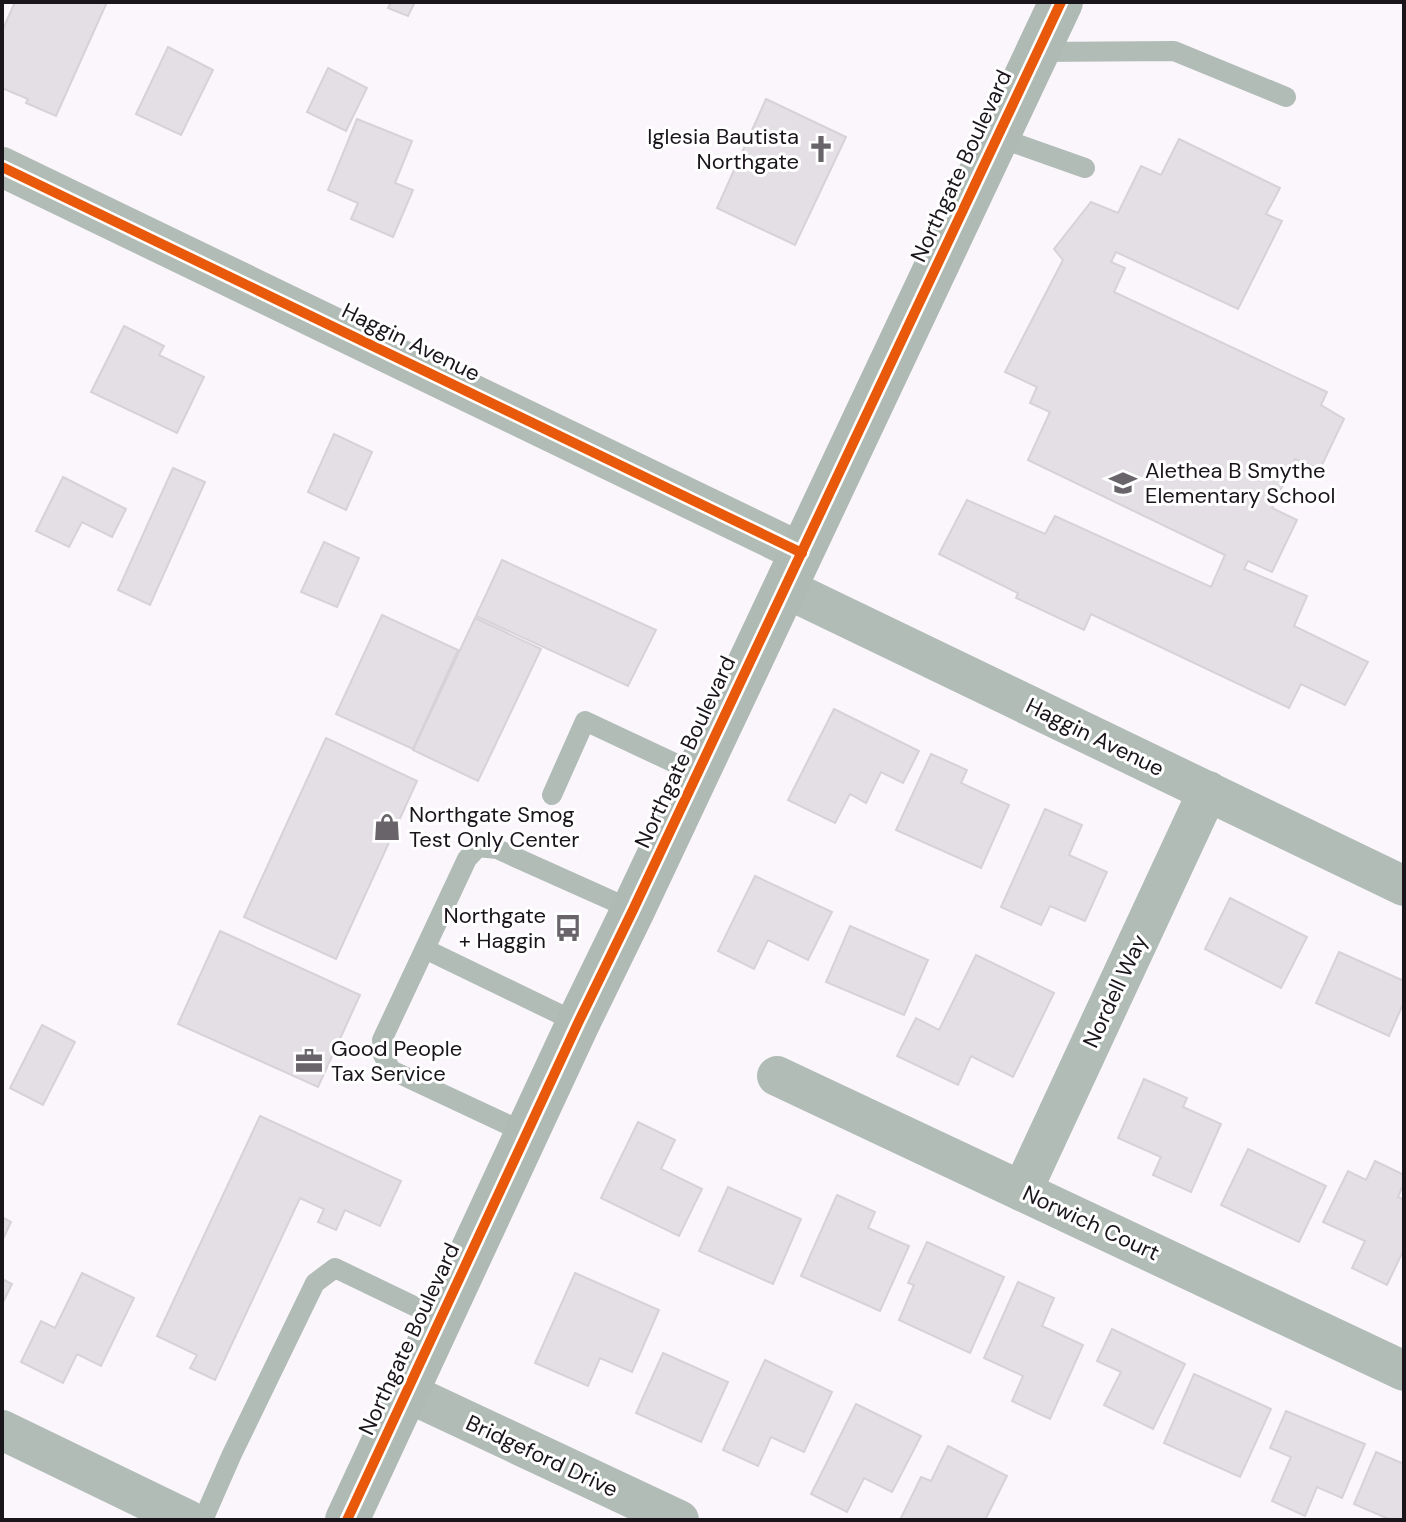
<svg xmlns="http://www.w3.org/2000/svg" width="1406" height="1522" viewBox="0 0 1406 1522" font-family="'DM Sans',sans-serif">
	<rect width="100%" height="100%" fill="#fbf6fc"/>
	<g fill="#e4dfe5" stroke="#d6d2d8" stroke-width="2">
		<path d="M15 2H107L56 116 26 103 28 99 2 88V31Z"/>
		<path d="M391 2H415L408 16 388 8Z"/>
		<path d="M168 47 213 70 181 135 136 114Z"/>
		<path d="M328 68 367 88 346 131 307 112Z"/>
		<path d="M766 99 846 137 795 245 717 208Z"/>
		<path d="M357 119 412 141 395 183 413 190 393 237 351 219 358 203 328 190Z"/>
		<path d="M1179 139 1280 188 1266 214 1282 221 1238 309 1116 252 1111 262 1125 268 1114 292 1327 392 1321 405 1344 419 1320 469 1295 459 1272 508 1297 520 1272 572 1248 561 1244 569 1307 596 1294 626 1368 662 1345 705 1301 684 1289 708 1091 614 1084 630 1016 598 1018 593 939 554 967 500 1045 534 1055 516 1211 587 1225 555 1028 460 1050 412 1030 403 1037 387 1005 372 1063 260 1054 249 1091 202 1118 213 1141 166 1161 175Z"/>
		<path d="M124 326 164 346 159 355 204 377 177 433 91 392Z"/>
		<path d="M334 434 372 452 346 510 308 492Z"/>
		<path d="M173 468 205 482 150 605 118 590Z"/>
		<path d="M63 477 126 509 112 537 82 522 69 547 36 531Z"/>
		<path d="M324 542 359 558 337 607 301 592Z"/>
		<path d="M502 560 656 630 628 686 476 616Z"/>
		<path d="M382 615 458 650 413 749 336 714Z"/>
		<path d="M475 618 541 649 478 781 413 750Z"/>
		<path d="M834 709 919 751 903 783 881 772 866 803 850 794 835 823 788 800Z"/>
		<path d="M326 738 417 781 336 959 244 917Z"/>
		<path d="M931 754 967 770 961 783 1009 805 981 868 896 830Z"/>
		<path d="M1045 809 1082 825 1069 855 1107 872 1085 921 1050 906 1041 925 1001 907Z"/>
		<path d="M755 876 832 912 808 960 768 940 754 969 718 951Z"/>
		<path d="M1230 898 1307 937 1281 988 1205 949Z"/>
		<path d="M850 926 928 960 904 1015 826 982Z"/>
		<path d="M220 931 360 995 318 1087 178 1024Z"/>
		<path d="M1339 952 1404 981V1002L1389 1036 1316 1003Z"/>
		<path d="M976 955 1054 993 1013 1077 971 1056 958 1085 897 1056 916 1018 939 1030Z"/>
		<path d="M42 1025 75 1042 43 1105 10 1088Z"/>
		<path d="M1144 1079 1187 1098 1183 1107 1221 1124 1191 1192 1153 1175 1161 1157 1118 1138Z"/>
		<path d="M260 1116 401 1181 380 1226 345 1210 336 1230 318 1222 324 1209 300 1198 215 1380 190 1368 197 1355 157 1336Z"/>
		<path d="M638 1122 675 1140 661 1169 702 1189 679 1236 601 1198Z"/>
		<path d="M1248 1149 1326 1186 1299 1242 1221 1205Z"/>
		<path d="M1375 1161 1404 1175V1183L1398 1197 1404 1200V1249L1387 1285 1352 1268 1365 1241 1323 1222 1348 1171 1366 1180Z"/>
		<path d="M728 1187 801 1219 773 1284 699 1251Z"/>
		<path d="M837 1195 875 1212 868 1228 909 1246 880 1311 801 1276Z"/>
		<path d="M2 1217 11 1222 2 1241Z"/>
		<path d="M927 1242 1004 1277 970 1353 899 1320 914 1285 908 1283Z"/>
		<path d="M82 1273 134 1298 101 1366 77 1354 63 1383 21 1362 41 1321 55 1328Z"/>
		<path d="M575 1273 659 1310 632 1372 600 1358 588 1386 535 1363Z"/>
		<path d="M2 1279 12 1284 2 1304Z"/>
		<path d="M1018 1282 1054 1298 1042 1326 1083 1345 1050 1419 1012 1401 1023 1376 984 1358Z"/>
		<path d="M1112 1329 1185 1364 1153 1429 1104 1405 1121 1372 1097 1361Z"/>
		<path d="M663 1353 728 1382 701 1442 636 1413Z"/>
		<path d="M765 1360 832 1392 804 1452 771 1437 758 1466 723 1450Z"/>
		<path d="M1194 1374 1271 1409 1240 1477 1164 1443Z"/>
		<path d="M856 1404 921 1436 892 1492 864 1478 847 1512 811 1494Z"/>
		<path d="M1286 1411 1365 1444 1342 1498 1317 1487 1305 1516 1272 1501 1291 1457 1270 1448Z"/>
		<path d="M948 1446 1007 1476 985 1520H900L921 1477 931 1481Z"/>
		<path d="M1376 1452 1404 1464V1520H1391L1354 1504Z"/>
	</g>
	<g fill="none" stroke-linecap="round" stroke-linejoin="round">
		<g stroke="#b0bcb5" stroke-width="20">
			<path d="M1037 52 1174 51 1286 97"/>
			<path d="M997 137 1085 168"/>
			<path d="M552 795 585 721 698 774"/>
			<path d="M425 949 578 1023"/>
			<path d="M528 1134 391 1070 383 1055 382 1040 467 859 478 847 497 849 633 910"/>
			<path d="M203 1520 232 1454 315 1283 335 1268 441 1319"/>
		</g>
		<g stroke="#b0bcb5" stroke-width="40">
			<path d="M2 167 802 553"/>
			<path d="M785 588 1404 886"/>
			<path d="M777 1076 1404 1371"/>
			<path d="M1022 1191 1208 791"/>
			<path d="M406 1392 679 1520"/>
			<path d="M2 1430 188 1520"/>
		</g>
		<path stroke="#afbab4" stroke-width="44" d="M347 1520 578 1023 633 910 1061 2"/>
		<g stroke="#fff" stroke-width="15">
			<g id="cycleway">
				<path d="M2 167 802 553"/>
				<path d="M347 1520 578 1023 633 910 1061 2"/>
			</g>
		</g>
		<use href="#cycleway" stroke="#e8590c" stroke-width="10"/>
	</g>
	<defs>
		<g id="church-bare" transform="scale(2.16)"><path d="M-1.2-6h2.4v3.5h3.3v2.4h-3.3V6h-2.4V-.1h-3.3v-2.4h3.3Z" fill="#69646a" stroke="#fff" stroke-width="2.5" paint-order="stroke"/></g>
		<g id="school-bare" transform="scale(2.16)"><path d="M0-5L7-2L0 1L-7-2ZM-4 1L0 2.5L4 1V4Q0 6-4 4Z" fill="#69646a" stroke="#fff" stroke-width="2.5" paint-order="stroke"/></g>
		<g id="shop-bare" transform="scale(2.16)"><path d="M-5-2.5h2.3a2.7 3.5 0 0 1 5.4 0H5L5.5 6h-11ZM-1.5-2.5h3a1.5 2.3 0 0 0-3 0Z" fill="#69646a" stroke="#fff" stroke-width="2.5" paint-order="stroke"/></g>
		<g id="bus-bare" transform="scale(2.16)"><path d="M-5-6H5V4H4V6H2V4H-2V6H-4V4H-5ZM-3.5-4V0h7V-4ZM-3.5 1.2v1.5H-2V1.2ZM2 1.2v1.5H3.5V1.2Z" fill="#69646a" stroke="#fff" stroke-width="2.5" paint-order="stroke"/></g>
		<g id="office-bare" transform="scale(2.16)"><path d="M-6-3h4V-5.5h4V-3h4V5H-6ZM-1-4.5V-3h2v-1.5ZM-6 0V1H6V0Z" fill="#69646a" stroke="#fff" stroke-width="2.5" paint-order="stroke"/></g>
	</defs>
	<g fill-rule="evenodd">
		<use href="#church-bare" x="821" y="149"/>
		<use href="#school-bare" x="1123" y="483"/>
		<use href="#shop-bare" x="387" y="827"/>
		<use href="#bus-bare" x="568" y="928"/>
		<use href="#office-bare" x="309" y="1061"/>
	</g>
	<g text-anchor="middle" dominant-baseline="central" stroke-width="6" stroke-linejoin="round" paint-order="stroke">
		<g font-size="22" fill="#1a151b" stroke="#fff" text-anchor="start">
			<text x="799" y="136" text-anchor="end">Iglesia Bautista<tspan x="799" dy="25">Northgate</tspan></text>
			<text x="1145" y="470">Alethea B Smythe<tspan x="1145" dy="25">Elementary School</tspan></text>
			<text x="409" y="814">Northgate Smog<tspan x="409" dy="25">Test Only Center</tspan></text>
			<text x="546" y="915" text-anchor="end">Northgate<tspan x="546" dy="25">+ Haggin</tspan></text>
			<text x="331" y="1048">Good People<tspan x="331" dy="25">Tax Service</tspan></text>
		</g>
		<g font-size="22" fill="#1a151b" stroke="#fff">
			<text transform="translate(961 166) rotate(-65)">Northgate Boulevard</text>
			<text transform="translate(411 342) rotate(26)">Haggin Avenue</text>
			<text transform="translate(1095 737) rotate(26)">Haggin Avenue</text>
			<text transform="translate(685 752) rotate(-65)">Northgate Boulevard</text>
			<text transform="translate(1115 991) rotate(-65)">Nordell Way</text>
			<text transform="translate(1091 1223) rotate(25)">Norwich Court</text>
			<text transform="translate(409 1339) rotate(-65)">Northgate Boulevard</text>
			<text transform="translate(542 1456) rotate(25)">Bridgeford Drive</text>
		</g>
	</g>
	<rect width="1406" height="1522" fill="none" stroke="#1a151b" stroke-width="8"/>
</svg>
